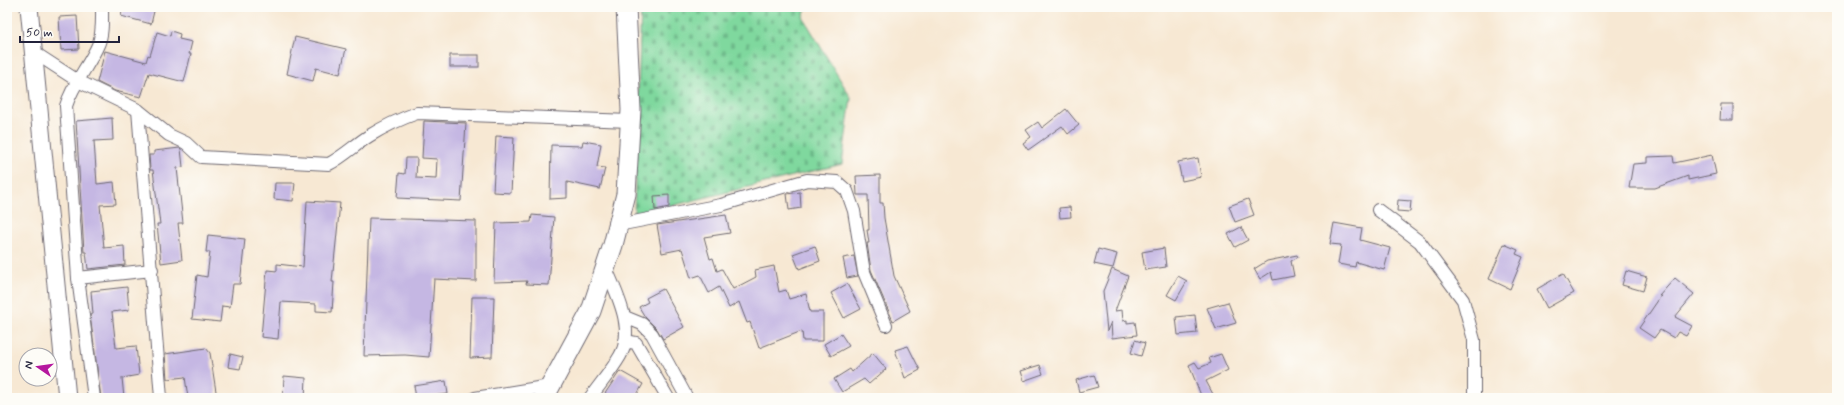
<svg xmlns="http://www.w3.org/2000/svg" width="1844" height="405" viewBox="0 0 1844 405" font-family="Mynerve,sans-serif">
	<defs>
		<pattern id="cemetery-stones" width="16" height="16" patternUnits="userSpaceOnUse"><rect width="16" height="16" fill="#7fd89e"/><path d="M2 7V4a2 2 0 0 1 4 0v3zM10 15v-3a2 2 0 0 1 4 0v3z" fill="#6db989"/></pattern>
	</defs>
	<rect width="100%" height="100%" fill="#fdfcf7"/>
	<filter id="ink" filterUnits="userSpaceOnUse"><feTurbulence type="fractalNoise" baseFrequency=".025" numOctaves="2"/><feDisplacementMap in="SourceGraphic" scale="8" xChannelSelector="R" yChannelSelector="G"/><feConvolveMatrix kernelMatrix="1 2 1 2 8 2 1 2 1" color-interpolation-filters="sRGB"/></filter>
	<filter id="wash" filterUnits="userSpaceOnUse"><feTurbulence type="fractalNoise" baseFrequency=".012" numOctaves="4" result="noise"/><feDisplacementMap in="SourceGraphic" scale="16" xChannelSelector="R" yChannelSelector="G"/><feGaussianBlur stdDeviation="0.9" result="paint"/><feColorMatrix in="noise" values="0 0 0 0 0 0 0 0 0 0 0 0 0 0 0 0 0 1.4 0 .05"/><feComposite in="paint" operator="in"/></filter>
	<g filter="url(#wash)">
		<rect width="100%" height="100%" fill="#f7e8d3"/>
		<path fill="url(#cemetery-stones)" stroke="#507d6c" d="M641 7H807L803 17 851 98 842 164 634 215Z"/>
		<g id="blocks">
			<g fill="#c5b7e3">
				<path d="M123 7H155L151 24 121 16Z"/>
				<path d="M77 16 79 49 61 50 59 17Z"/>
				<path d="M171 31 180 34 179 39 192 42 189 54H191L184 82 149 73 141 97 115 91 97 82 105 51 146 62 148 55 150 56 157 32 170 36Z"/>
				<path d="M295 37 346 49 340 74 316 68 313 81 287 74Z"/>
				<rect x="450" y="55" width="29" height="12"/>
				<path d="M1721 104H1733V120H1720Z"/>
				<path d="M1066 109 1079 125 1068 134 1062 126 1028 150 1023 143 1031 137 1026 130 1038 122 1042 128Z"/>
				<path d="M112 118 113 140 94 141 97 184 114 182 116 204 100 205 104 248 124 246 125 265 88 269 86 252H84L76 121Z"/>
				<path d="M424 121 466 123 461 201 397 198 399 173 405 174 406 158H417L416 178 436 179 437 159 422 158Z"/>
				<path d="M496 136 514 137 511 193 493 192Z"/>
				<path d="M583 141 601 144 597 167 605 168 600 189 567 182V198L550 199 551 145 582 146Z"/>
				<path d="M180 148 181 149 183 167 177 168 183 223H178L182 260 161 263 157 224H160L153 170H150L149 155H154V151Z"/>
				<path d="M1712 155 1716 174 1688 180V176L1655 188H1629L1633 164 1647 163V157L1673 156 1674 163Z"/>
				<path d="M1198 158 1201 177 1182 181 1178 162Z"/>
				<path d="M880 175V203H883L884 218 894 276 910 311 893 321 871 270 867 243H869L867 230H869L868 195H857L856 176Z"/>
				<path d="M275 183H295L293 201 274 199Z"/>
				<path d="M800 192 801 208 789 210 787 194Z"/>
				<path d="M669 195V207L655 210 654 196Z"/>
				<path d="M1248 199 1254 215 1235 222 1229 206Z"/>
				<path d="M1398 200 1411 201 1410 212 1397 211Z"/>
				<path d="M307 201 340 203 332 282H334L332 312 316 311V304L281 302 278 339 261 337 267 270 277 271V264L303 267Z"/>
				<path d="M1070 207 1071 217 1060 218 1059 208Z"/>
				<path d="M532 215 554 217 549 285 526 284 527 281 494 282 496 223 531 222Z"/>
				<path d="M726 215 730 233 704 237 710 259 713 258 717 271 722 269 733 289 756 277 755 270 774 266 779 292 786 290 789 299 806 294 810 312H823V341H803L802 331 759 348 750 322 747 323 739 302 729 308 719 287 709 293 700 275 691 278 682 249 662 253 657 225Z"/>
				<path d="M369 218 476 221V281L434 279 429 357 405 355 364 356Z"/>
				<path d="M1334 223 1362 228 1360 240 1390 248 1384 270 1356 262 1355 267 1338 264 1341 245 1330 244Z"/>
				<path d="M1241 227 1248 240 1235 247 1228 234Z"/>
				<path d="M208 235 245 239 240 284H233L230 307 222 306 220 322 192 319 197 275 207 277 210 252H206Z"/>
				<path d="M1504 244 1518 250 1516 254 1523 257 1510 289 1489 279Z"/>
				<path d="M815 246 820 261 799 269 793 254Z"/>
				<path d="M1164 248 1166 267 1145 270 1142 252Z"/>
				<path d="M1098 249 1117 254 1113 268 1094 264Z"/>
				<path d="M1297 255 1298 257 1291 261 1294 276 1273 280 1271 272 1260 279 1254 269 1267 261Z"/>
				<path d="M854 256 858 276 847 278 843 258Z"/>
				<path d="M1112 269 1128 276 1115 311 1122 310 1123 321 1127 320V323L1135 322 1137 335 1112 338 1111 322 1107 331 1103 291Z"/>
				<path d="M1626 271 1647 277 1643 291 1622 285Z"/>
				<path d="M1563 274 1574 293 1547 308 1537 289Z"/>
				<path d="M1178 276 1187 281 1176 300 1167 295Z"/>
				<path d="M1675 278 1694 294 1675 317 1692 326 1686 336 1678 332 1674 338 1660 330 1654 338 1639 328 1661 296H1659Z"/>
				<path d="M847 284 861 309 844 318 831 293Z"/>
				<path d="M127 287 129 310 112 312 116 348 136 346 139 375 122 378 124 398H101L90 315 93 314 91 291Z"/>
				<path d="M663 289 684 327 663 339 657 329 645 317 639 307 648 302 646 298Z"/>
				<path d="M472 297H494L492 357 470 358Z"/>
				<path d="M1228 302 1236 323 1216 329 1207 308Z"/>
				<path d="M1195 315 1197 333 1178 335 1176 317Z"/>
				<path d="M841 334 849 346 831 356 824 344Z"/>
				<path d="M1135 340 1145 343 1141 356 1131 353Z"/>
				<path d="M908 346 920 370 905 378 895 350Z"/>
				<path d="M206 348 210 353 217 398H188L185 377 167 379 165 354Z"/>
				<path d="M873 353 886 369 869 384 864 379 842 392 834 379 850 369 852 372Z"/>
				<path d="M230 354 243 357 240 369 228 367Z"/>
				<path d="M1221 354 1228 370 1206 381 1215 398H1202L1189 365 1195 362 1199 368 1211 363 1209 358Z"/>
				<path d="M1040 365 1043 374 1023 381 1020 371Z"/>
				<path d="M620 371 643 384 635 398H602Z"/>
				<path d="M1094 375 1098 387 1079 392 1076 380Z"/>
				<path d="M284 376 306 378 305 398H283Z"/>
				<path d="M446 381 448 394 416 398 414 386Z"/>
			</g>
		</g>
	</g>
	<g filter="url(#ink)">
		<use href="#blocks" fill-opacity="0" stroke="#6d6770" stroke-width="1"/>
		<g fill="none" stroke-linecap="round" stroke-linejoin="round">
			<g stroke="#6d6770" stroke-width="14">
				<g id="minor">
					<path d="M35 53 78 81 138 110 169 135 186 143 201 157 329 164C344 156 355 145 369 136 385 126 400 119 417 113L630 121"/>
					<path d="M138 110 161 398"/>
					<path d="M1378 210 1420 242 1463 300 1474 340V398"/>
					<path d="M618 225 721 205 807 180 837 182 847 191 854 211 864 272 886 325"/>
					<path d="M78 278 152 270"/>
					<path d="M625 317 642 324 652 334 687 398"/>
					<path d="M625 341 636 343 668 398"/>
					<path d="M94 398 78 278 66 106C73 83 89 66 98 45 103 34 102 19 102 7"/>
					<path d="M475 398 550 386"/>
					<path d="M590 398C600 384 612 370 620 356 636 329 616 293 606 268"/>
				</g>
			</g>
			<g stroke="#6d6770" stroke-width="19">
				<path id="secondary" d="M29 7 67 398"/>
			</g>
			<g stroke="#6d6770" stroke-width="21">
				<path id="primary" d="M544 398 591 311 613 245 626 194 631 110 626 7"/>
			</g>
			<use href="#minor" stroke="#fff" stroke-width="12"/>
			<use href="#secondary" stroke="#fff" stroke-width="17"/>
			<use href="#primary" stroke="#fff" stroke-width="19"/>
		</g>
	</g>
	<rect width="1844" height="405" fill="none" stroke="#fdfcf7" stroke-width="24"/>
	<g transform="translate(38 367) rotate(283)"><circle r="19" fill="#fdfcf7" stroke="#a5a5ac"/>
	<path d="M0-3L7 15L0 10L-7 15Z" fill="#b5179e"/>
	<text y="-6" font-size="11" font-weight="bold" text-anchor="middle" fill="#22223b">N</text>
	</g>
	<path d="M20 36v6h99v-6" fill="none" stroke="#22223b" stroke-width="2"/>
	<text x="26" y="36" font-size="12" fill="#22223b" stroke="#fdfcf7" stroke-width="3" paint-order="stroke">50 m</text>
</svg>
